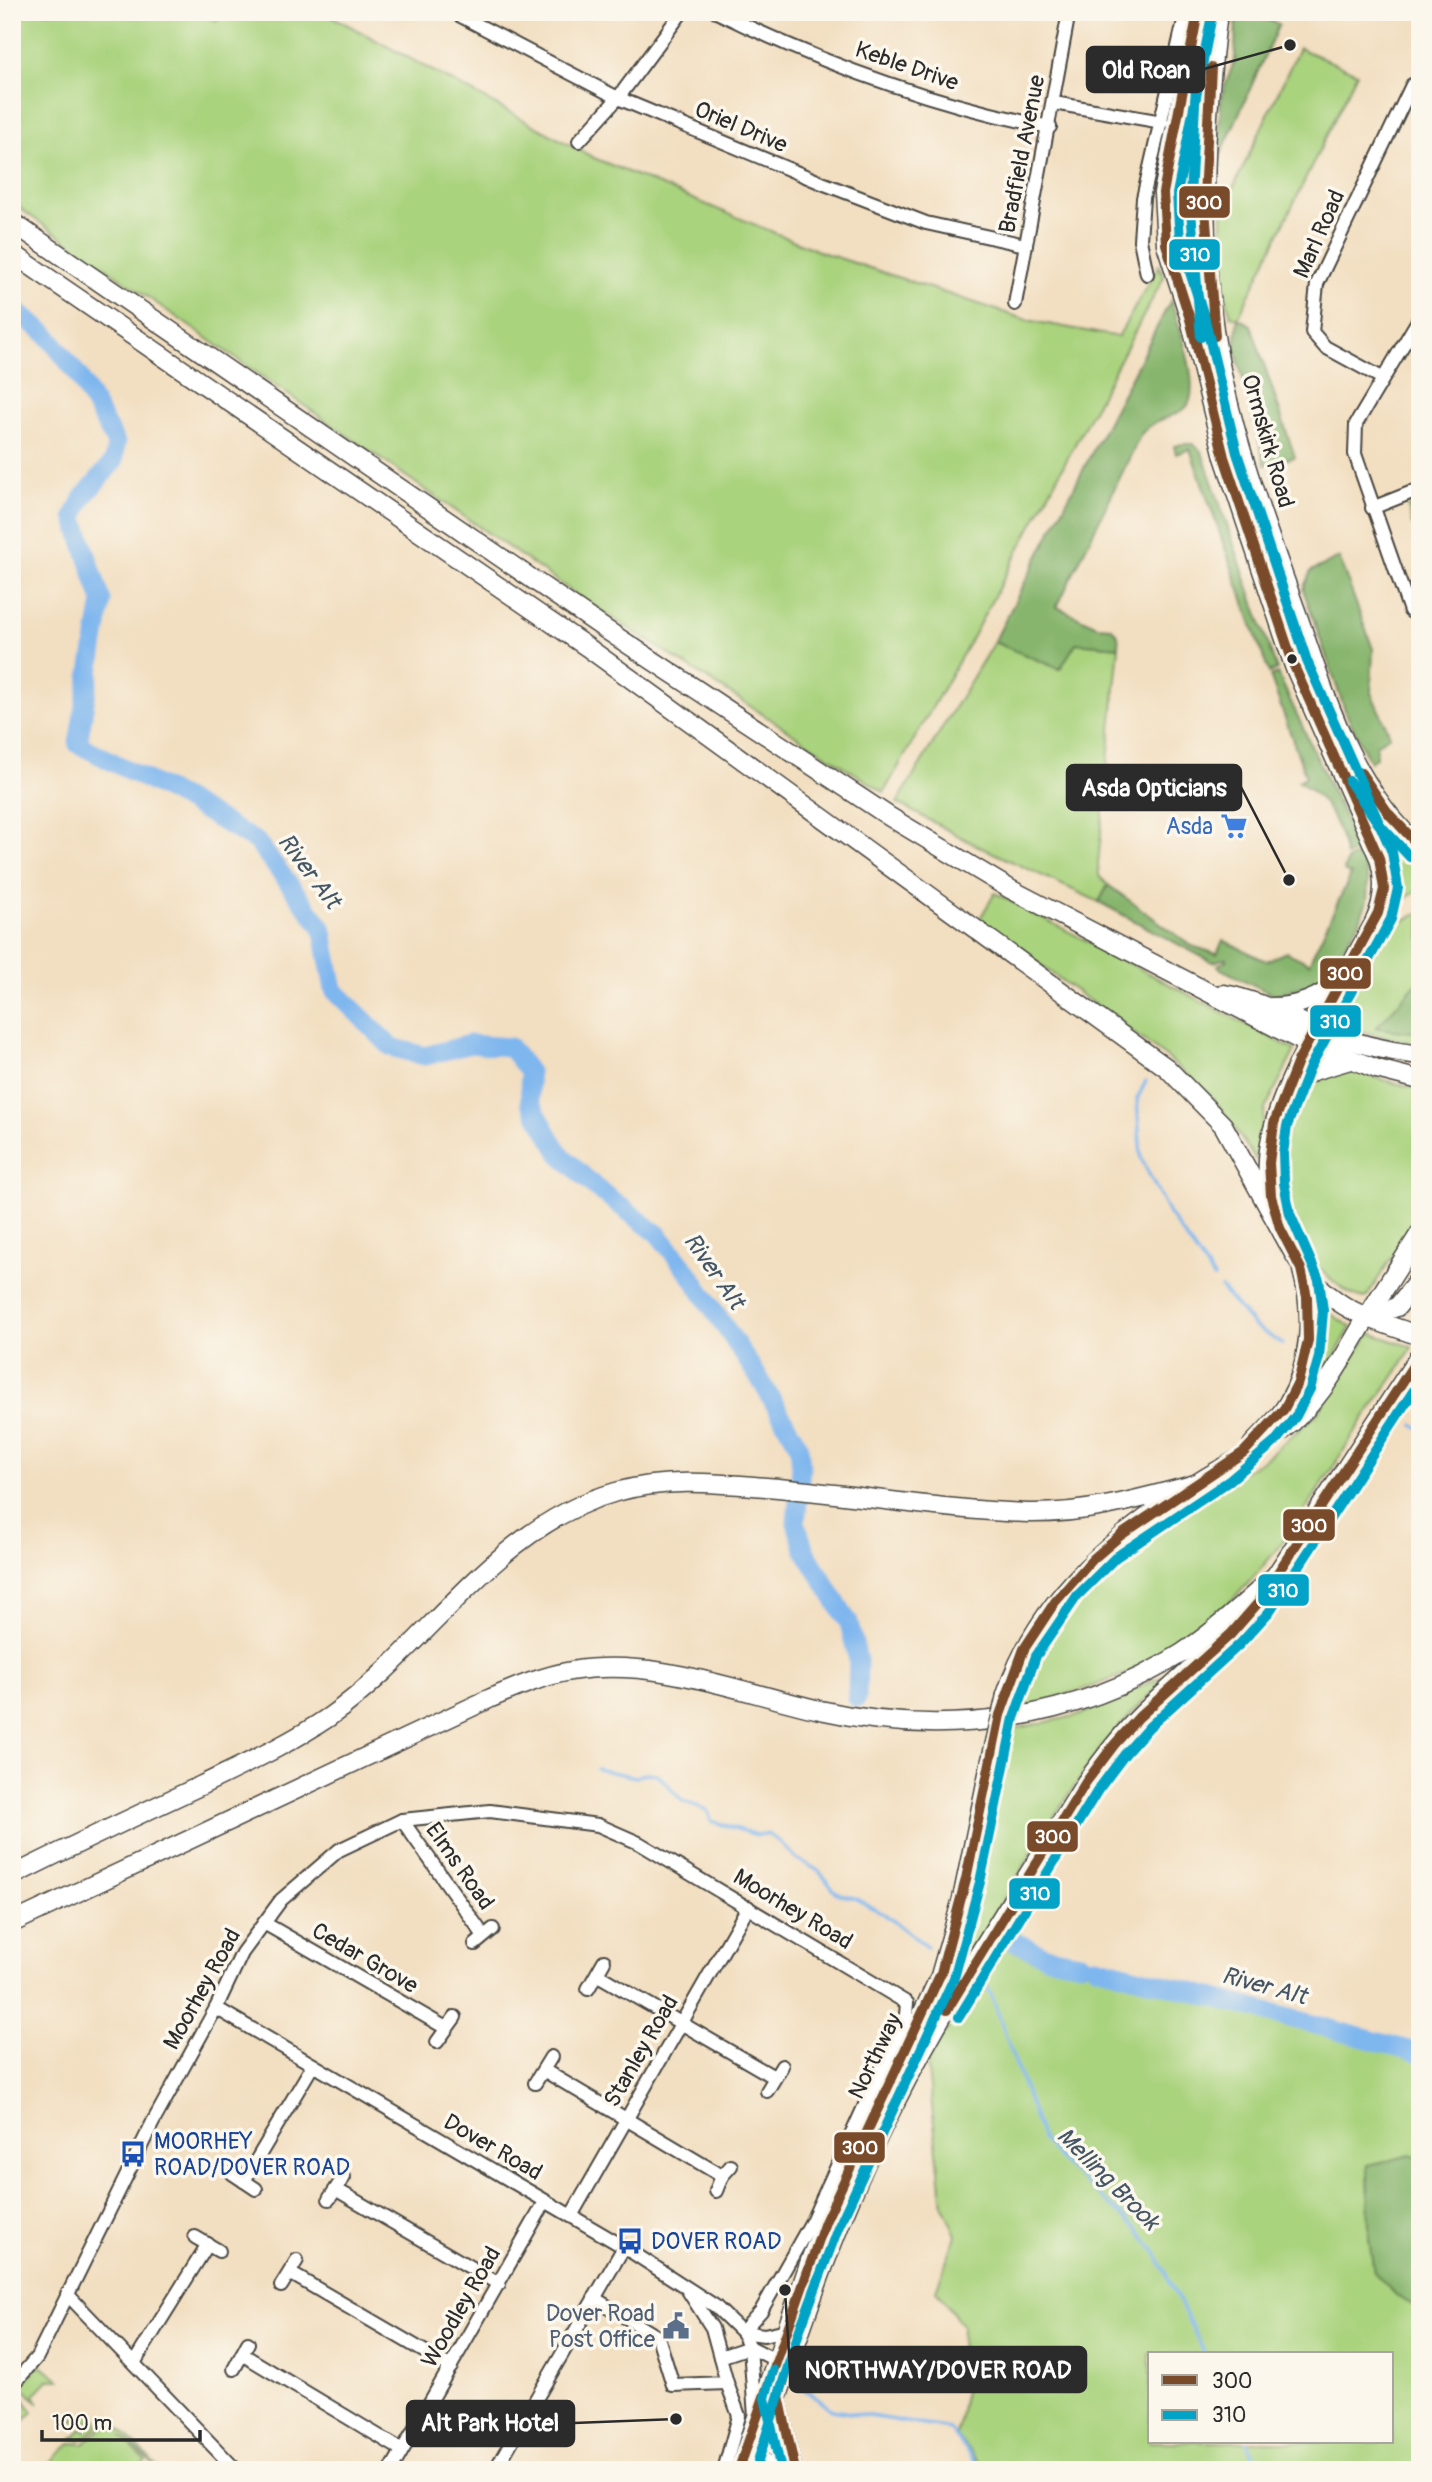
<svg xmlns="http://www.w3.org/2000/svg" width="1432" height="2482" viewBox="0 0 1432 2482" font-family="Pangolin,sans-serif">
	<rect width="100%" height="100%" fill="#fbf7ec"/>
	<filter id="ink" filterUnits="userSpaceOnUse"><feTurbulence type="fractalNoise" baseFrequency=".0143" numOctaves="2"/><feDisplacementMap in="SourceGraphic" scale="14" xChannelSelector="R" yChannelSelector="G"/><feConvolveMatrix kernelMatrix="1 2 1 2 8 2 1 2 1" color-interpolation-filters="sRGB"/></filter>
	<filter id="wash" filterUnits="userSpaceOnUse"><feTurbulence type="fractalNoise" baseFrequency=".00686" numOctaves="4" result="noise"/><feDisplacementMap in="SourceGraphic" scale="28" xChannelSelector="R" yChannelSelector="G"/><feGaussianBlur stdDeviation="1.57" result="paint"/><feColorMatrix in="noise" values="0 0 0 0 0 0 0 0 0 0 0 0 0 0 0 0 0 1.4 0 .05"/><feComposite in="paint" operator="in"/></filter>
	<g filter="url(#wash)">
		<rect width="100%" height="100%" fill="#f2dec0"/>
		<g fill="#aad37e" stroke="#6a7f54" stroke-width="2" fill-rule="evenodd">
			<path d="M12 12H199L216 21 222 12H324L594 158 821 252 1027 320 1118 337 1159 265 1164 277 973 636 884 792 583 599 12 203Z"/>
			<path d="M1299 48 1357 73 1238 318 1231 316 1222 282V212Z"/>
			<path d="M1420 503V522L1412 525 1408 507Z"/>
			<path d="M994 642 1059 669 1076 643 1119 647 1098 864 1099 876 1108 885 1099 902 974 844 897 803Z"/>
			<path d="M1354 781 1392 830 1420 859V888L1389 910 1390 885 1349 784Z"/>
			<path d="M995 893 1295 1050 1265 1109 1256 1160 1215 1100 1169 1059 979 920Z"/>
			<path d="M1420 912V1044L1336 1026C1354 983 1373 932 1420 912Z"/>
			<path d="M1344 1069 1420 1090V1213L1366 1298C1348 1295 1340 1287 1326 1275 1282 1235 1270 1175 1289 1119 1293 1106 1301 1087 1314 1080 1323 1074 1335 1072 1344 1069Z"/>
			<path d="M1320 1307 1351 1327 1326 1371 1304 1396 1319 1343Z"/>
			<path d="M1370 1333 1412 1347C1397 1376 1376 1399 1359 1426 1308 1506 1261 1588 1181 1642 1170 1650 1158 1660 1146 1665 1104 1685 1059 1696 1015 1710L1024 1674 1044 1631 1089 1576 1137 1534 1265 1459 1316 1415Z"/>
			<path d="M1170 1673 1106 1741 1055 1815 953 1983 945 1978 1008 1730 1080 1715Z"/>
			<path d="M1002 1945 1034 1960 1108 1973 1206 2003 1420 2059V2470H985L956 2435 965 2391 961 2361 962 2325 936 2290 956 2235 943 2206 927 2060ZM1150 2354H1392V2442H1150Z"/>
			<path d="M40 2364 60 2380H48L34 2395 39 2404 21 2386Z"/>
			<path d="M17 2390 33 2412 19 2426 12 2418V2394Z"/>
			<path d="M89 2411 97 2420 98 2426C91 2433 84 2443 73 2438L82 2429 85 2431 93 2423 89 2420 77 2424 73 2420Z"/>
			<path d="M111 2419 160 2470 121 2436 146 2461 137 2470H58L50 2462 71 2443 84 2444Z"/>
		</g>
		<g fill="#87b56d" stroke="#59704c" stroke-width="2">
			<path d="M1236 12H1248L1279 24 1217 163 1221 97 1235 59Z"/>
			<path d="M1171 300C1177 323 1206 395 1183 410 1166 420 1156 418 1141 434L1057 607 1097 626 1111 627 1118 635 1119 647 1076 643 1060 669 994 642Z"/>
			<path d="M1238 318 1251 325 1295 457 1265 465 1235 348Z"/>
			<path d="M1183 444H1193L1202 452 1277 670 1269 673 1190 449 1176 454 1174 446Z"/>
			<path d="M1339 558 1373 649 1371 693 1390 735 1376 745V757L1370 762 1346 713 1303 589 1311 571Z"/>
			<path d="M1278 674 1360 851 1346 856C1338 823 1328 799 1298 781L1306 777 1270 676Z"/>
			<path d="M1361 854 1368 881 1367 901 1359 923 1320 981 1274 995 1221 969 1218 965 1226 961V958L1214 962 1208 960 1099 902 1108 885 1192 946 1217 954 1223 940 1266 961 1286 952 1309 963 1351 875 1344 871 1347 860Z"/>
			<path d="M1420 979V1033L1376 1028Z"/>
			<path d="M1411 2155 1420 2159V2309L1396 2296 1374 2272 1369 2239 1368 2165Z"/>
		</g>
		<g fill="none" stroke-linecap="round" stroke-linejoin="round">
			<g stroke="#7eb6ee" stroke-width="3.5">
				<path d="M1146 1081 1137 1099 1141 1158 1169 1214 1214 1278"/>
				<path d="M1221 1288 1253 1325 1282 1344"/>
				<path d="M1414 1425 1420 1429"/>
				<path d="M597 1769 636 1777 646 1773 657 1774 683 1801 707 1810 711 1821 757 1835 767 1834 780 1842 797 1859 819 1871 836 1893 854 1898 883 1913 927 1947"/>
				<path d="M985 1984 992 1996 1042 2139 1061 2161 1138 2230 1156 2253 1205 2354"/>
				<path d="M799 2385 832 2410 950 2429 981 2470"/>
				<path d="M1247 2442 1261 2470"/>
			</g>
			<g stroke="#7eb6ee" stroke-width="19">
				<path d="M12 307 47 335 78 375 116 443 114 461 84 496 74 516 102 601 78 744 182 798 257 842 322 927 334 990 391 1047 425 1056 470 1044 510 1047 529 1072 530 1102 560 1154 595 1187 658 1234 689 1273 761 1381 799 1446 801 1467 796 1523 805 1551 849 1623 858 1660 857 1698"/>
				<path d="M1011 1940 1048 1957 1081 1963"/>
				<path d="M1096 1966 1420 2053"/>
			</g>
		</g>
	</g>
	<g filter="url(#ink)">
		<g fill="none" stroke-linecap="round" stroke-linejoin="round">
			<g stroke="#494641" stroke-width="16">
				<g id="minor">
					<path d="M453 12 618 98 822 183 926 223 1025 245"/>
					<path d="M717 12C823 64 935 105 1050 127"/>
					<path d="M1054 103 1162 122"/>
					<path d="M579 141 618 98 682 12"/>
					<path d="M1147 274 1140 240 1143 198 1186 12"/>
					<path d="M1015 304 1069 12"/>
					<path d="M1420 317 1356 424 1355 454 1410 611 1420 617"/>
					<path d="M1382 378 1325 347 1312 332 1317 284 1412 85 1420 82"/>
					<path d="M1372 508 1420 489"/>
					<path d="M402 1820 484 1936"/>
					<path d="M264 1923 446 2028"/>
					<path d="M475 1944 493 1929"/>
					<path d="M598 1975 774 2077"/>
					<path d="M588 1989 604 1961"/>
					<path d="M216 2008 624 2247 715 2306 742 2332 750 2347 755 2417"/>
					<path d="M437 2042 455 2017"/>
					<path d="M545 2071 722 2176"/>
					<path d="M535 2083 551 2057"/>
					<path d="M767 2091 782 2066"/>
					<path d="M232 2173 256 2189"/>
					<path d="M244 2181 313 2065"/>
					<path d="M337 2190 499 2284"/>
					<path d="M716 2191 722 2176 731 2166"/>
					<path d="M329 2199 344 2177"/>
					<path d="M571 2216 748 1907"/>
					<path d="M195 2237 219 2251"/>
					<path d="M290 2273 451 2367"/>
					<path d="M281 2286 297 2260"/>
					<path d="M67 2294 236 2470"/>
					<path d="M594 2298 658 2337 673 2385 727 2383 712 2328 687 2289"/>
					<path d="M742 2332 764 2335 787 2330"/>
					<path d="M750 2347 783 2364"/>
					<path d="M242 2354 402 2450"/>
					<path d="M720 2357 750 2347"/>
					<path d="M134 2363 208 2244"/>
					<path d="M234 2369 248 2343"/>
					<path d="M12 2386 37 2357 153 2122 216 2008 242 1953 281 1900 339 1850 402 1820 490 1811 598 1825 639 1843 907 2003 906 2015 812 2221 761 2311 742 2332"/>
					<path d="M779 2397 795 2470"/>
					<path d="M752 2459 792 2467"/>
					<path d="M391 2470 545 2202"/>
					<path d="M495 2470 624 2247"/>
					<path d="M724 2470 739 2416 727 2383"/>
				</g>
			</g>
			<g stroke="#494641" stroke-width="21">
				<g id="highway">
					<path d="M1198 12 1163 193 1166 244 1190 319 1224 457 1294 666 1379 858C1386 881 1384 902 1374 923 1352 963 1329 1003 1308 1044 1274 1112 1247 1172 1289 1245 1301 1267 1316 1287 1337 1301 1361 1318 1392 1326 1420 1336"/>
					<path d="M1218 12C1205 118 1199 223 1214 330 1229 431 1267 529 1301 625 1328 704 1354 789 1420 847"/>
					<path d="M12 222 605 629 890 817 1010 889 1296 1038 1377 1069 1420 1080"/>
					<path d="M12 253 587 647 1167 1068 1223 1125 1283 1234"/>
					<path d="M1224 994C1257 1000 1284 1015 1315 1028 1347 1041 1385 1051 1420 1055"/>
					<path d="M1271 1007C1298 1007 1318 999 1338 982"/>
					<path d="M1290 1086 1313 1071 1350 1060"/>
					<path d="M1367 1317 1397 1307 1420 1278"/>
					<path d="M1252 1445C1264 1432 1279 1419 1288 1403 1311 1363 1314 1314 1302 1270"/>
					<path d="M1270 1584 1420 1355"/>
					<path d="M1006 1695C1038 1595 1121 1530 1207 1477 1239 1458 1274 1442 1300 1415 1328 1388 1346 1352 1366 1319 1383 1290 1402 1262 1420 1233"/>
					<path d="M12 1876C75 1844 138 1815 202 1785 245 1764 289 1744 329 1717 429 1647 494 1526 616 1492 665 1478 716 1483 766 1487 853 1494 941 1510 1028 1513 1087 1514 1139 1499 1196 1484"/>
					<path d="M12 1923 491 1698C517 1687 543 1676 571 1671 657 1657 738 1692 820 1710 944 1738 1073 1722 1182 1653 1216 1631 1245 1602 1275 1576"/>
					<path d="M739 2470 811 2258 837 2194 940 1976 962 1899 990 1764"/>
					<path d="M753 2470C792 2355 829 2238 882 2129 940 2008 1016 1896 1086 1782 1103 1759 1120 1736 1141 1715 1178 1679 1220 1646 1254 1607"/>
				</g>
			</g>
			<use href="#minor" stroke="#fff" stroke-width="12"/>
			<use href="#highway" stroke="#fff" stroke-width="18"/>
			<g stroke="#494641" stroke-width="21" stroke-linecap="butt">
				<path id="highway-bridge" d="M990 1764 1006 1695"/>
			</g>
			<use href="#highway-bridge" stroke="#fff" stroke-width="18"/>
			<g stroke="#fbf7ec" stroke-width="16">
				<g id="bus-1">
					<path d="M1211 68 1204 196 1215 336"/>
					<path d="M1361 773 1389 814 1420 847"/>
					<path d="M947 2010 1086 1782 1114 1745 1139 1717 1231 1634 1258 1603 1420 1355"/>
					<path d="M786 2374 779 2396 795 2470"/>
					<path d="M741 2463 825 2222 941 1973 966 1879 1000 1715 1024 1649 1055 1602 1093 1559 1121 1535 1244 1452 1284 1409 1298 1382 1308 1340 1307 1297 1301 1269 1280 1228 1271 1196 1269 1163 1274 1123 1298 1061 1378 913 1384 889 1379 858 1294 666 1224 457 1190 319 1166 244 1163 193 1198 12"/>
				</g>
			</g>
			<g stroke="#fbf7ec" stroke-width="16">
				<g id="bus-2">
					<path d="M1197 67 1190 197 1201 337"/>
					<path d="M1349 781 1378 823 1410 857"/>
					<path d="M959 2017 1098 1790 1125 1754 1149 1727 1240 1644 1269 1612 1420 1381"/>
					<path d="M773 2370 765 2398 781 2470"/>
					<path d="M758 2461 800 2329 838 2228 954 1978 980 1882 1014 1718 1036 1656 1077 1596 1116 1557 1229 1481 1275 1442 1296 1416 1310 1389 1319 1357 1323 1311 1319 1280 1290 1214 1284 1183 1283 1153 1287 1126 1310 1067 1391 919 1398 888 1392 852 1307 661 1237 453 1204 316 1180 241 1177 194 1212 15"/>
				</g>
			</g>
			<use href="#bus-1" stroke="#7a4b2a" stroke-width="10"/>
			<use href="#bus-2" stroke="#02a3c6" stroke-width="10"/>
		</g>
	</g>
	<defs>
		<g id="supermarket-bare" transform="scale(2.1)"><path d="M-6-5.5h2.5l.6 2H6L4.5 2H-2.5L-4.4-4H-6ZM-1.5 3.2a1.3 1.3 0 1 0 .1 0ZM3 3.2a1.3 1.3 0 1 0 .1 0Z" fill="#3f7fe0" stroke="#fbf7ec" stroke-width="2.5" paint-order="stroke"/></g>
		<g id="bus-bare" transform="scale(2.1)"><path d="M-5-6H5V4H4V6H2V4H-2V6H-4V4H-5ZM-3.5-4V0h7V-4ZM-3.5 1.2v1.5H-2V1.2ZM2 1.2v1.5H3.5V1.2Z" fill="#1a4fb4" stroke="#fbf7ec" stroke-width="2.5" paint-order="stroke"/></g>
		<g id="civic-bare" transform="scale(2.1)"><path d="M-.6-6.5H3V-4.5H.6V-3L4-1V1h2V6H-6V1h2V-1L-.6-3ZM-1.2 2.5V6h2.4V2.5Z" fill="#5c6f8a" stroke="#fbf7ec" stroke-width="2.5" paint-order="stroke"/></g>
	</defs>
	<g fill-rule="evenodd">
		<use href="#supermarket-bare" x="1234" y="826"/>
		<use href="#bus-bare" x="133" y="2154"/>
		<use href="#bus-bare" x="630" y="2241"/>
		<use href="#civic-bare" x="676" y="2326"/>
	</g>
	<circle fill="#2b2b2b" stroke="#fbf7ec" stroke-width="2.5" cx="1292" cy="659" r="6"/>
	<g text-anchor="middle" dominant-baseline="central" stroke-width="7" stroke-linejoin="round" paint-order="stroke">
		<g font-size="23" fill="#2b2b2b" stroke="#fbf7ec">
			<text transform="translate(907 66) rotate(19)">Keble Drive</text>
			<text transform="translate(741 127) rotate(23)">Oriel Drive</text>
			<text transform="translate(1022 154) rotate(-79)">Bradfield Avenue</text>
			<text transform="translate(1319 234) rotate(-66)">Marl Road</text>
			<text transform="translate(1268 441) rotate(74)">Ormskirk Road</text>
			<text transform="translate(460 1866) rotate(55)">Elms Road</text>
			<text transform="translate(793 1909) rotate(31)">Moorhey Road</text>
			<text transform="translate(365 1958) rotate(30)">Cedar Grove</text>
			<text transform="translate(202 1989) rotate(-61)">Moorhey Road</text>
			<text transform="translate(641 2051) rotate(-60)">Stanley Road</text>
			<text transform="translate(875 2056) rotate(-64)">Northway</text>
			<text transform="translate(493 2147) rotate(30)">Dover Road</text>
			<text transform="translate(461 2307) rotate(-60)">Woodley Road</text>
		</g>
		<g font-size="23" fill="#366cbe" stroke="#fbf7ec" text-anchor="end">
			<text x="1213" y="826">Asda</text>
		</g>
		<g font-size="23" fill="#164399" stroke="#fbf7ec" text-anchor="start">
			<text x="154" y="2141">MOORHEY<tspan x="154" dy="26">ROAD/DOVER ROAD</tspan></text>
			<text x="651" y="2241">DOVER ROAD</text>
		</g>
		<g font-size="23" fill="#4e5e75" stroke="#fbf7ec" text-anchor="end">
			<text x="655" y="2313">Dover Road<tspan x="655" dy="26">Post Office</tspan></text>
		</g>
		<g font-size="24" font-style="italic" fill="#456" stroke="#fbf7ec">
			<text transform="translate(309 871) rotate(53)">River Alt</text>
			<text transform="translate(714 1271) rotate(55)">River Alt</text>
			<text transform="translate(1264 1986) rotate(15)">River Alt</text>
			<text transform="translate(1108 2179) rotate(45)">Melling Brook</text>
		</g>
	</g>
	<path fill="none" stroke="#2b2b2b" stroke-width="2.5" d="M1290 45L1204 69M1289 880L1241 787M785 2290L790 2369M676 2419L574 2423"/>
	<g fill="#2b2b2b" stroke="#fbf7ec" stroke-width="2.5">
		<circle cx="1290" cy="45" r="7"/>
		<circle cx="1289" cy="880" r="7"/>
		<circle cx="785" cy="2290" r="7"/>
		<circle cx="676" cy="2419" r="7"/>
	</g>
	<g fill="#2b2b2b" stroke="#2b2b2b" stroke-width="2.5">
		<rect x="1087" y="47" width="117" height="45" rx="7"/>
		<rect x="1067" y="765" width="174" height="45" rx="7"/>
		<rect x="790" y="2347" width="296" height="45" rx="7"/>
		<rect x="407" y="2401" width="167" height="45" rx="7"/>
	</g>
	<g font-size="24" text-anchor="middle" font-weight="bold" fill="#fff">
		<text x="1146" y="78">Old Roan</text>
		<text x="1154" y="796">Asda Opticians</text>
		<text x="938" y="2378">NORTHWAY/DOVER ROAD</text>
		<text x="490" y="2431">Alt Park Hotel</text>
	</g>
	<g stroke="#fbf7ec" stroke-width="2.5">
		<rect x="1178" y="185" width="53" height="34" rx="7" fill="#7a4b2a"/>
		<rect x="1168" y="238" width="53" height="33" rx="7" fill="#02a3c6"/>
		<rect x="1319" y="957" width="53" height="33" rx="7" fill="#7a4b2a"/>
		<rect x="1309" y="1004" width="53" height="34" rx="7" fill="#02a3c6"/>
		<rect x="1282" y="1508" width="54" height="34" rx="7" fill="#7a4b2a"/>
		<rect x="1257" y="1573" width="53" height="34" rx="7" fill="#02a3c6"/>
		<rect x="1026" y="1820" width="53" height="33" rx="7" fill="#7a4b2a"/>
		<rect x="1008" y="1877" width="53" height="33" rx="7" fill="#02a3c6"/>
		<rect x="833" y="2131" width="53" height="33" rx="7" fill="#7a4b2a"/>
	</g>
	<g font-size="19" text-anchor="middle" font-weight="bold" fill="#fff">
		<text x="1204" y="209">300</text>
		<text x="1195" y="261">310</text>
		<text x="1345" y="980">300</text>
		<text x="1335" y="1028">310</text>
		<text x="1309" y="1532">300</text>
		<text x="1283" y="1597">310</text>
		<text x="1053" y="1843">300</text>
		<text x="1035" y="1900">310</text>
		<text x="860" y="2154">300</text>
	</g>
	<rect width="1432" height="2482" fill="none" stroke="#fbf7ec" stroke-width="42"/>
	<rect x="1148" y="2352" width="245" height="91" fill="#fbf7ec" stroke="#a8a59f" stroke-width="2"/>
	<rect x="1162" y="2375" width="35" height="10" fill="#7a4b2a" stroke="#a8a59f" stroke-width="2"/>
	<text x="1212" y="2388" font-size="21" fill="#2b2b2b">300</text>
	<rect x="1162" y="2410" width="35" height="10" fill="#02a3c6" stroke="#a8a59f" stroke-width="2"/>
	<text x="1212" y="2422" font-size="21" fill="#2b2b2b">310</text>
	<path d="M42 2430v10h158v-10" fill="none" stroke="#2b2b2b" stroke-width="3.5"/>
	<text x="52" y="2430" font-size="21" fill="#2b2b2b" stroke="#fbf7ec" stroke-width="5" paint-order="stroke">100 m</text>
</svg>
